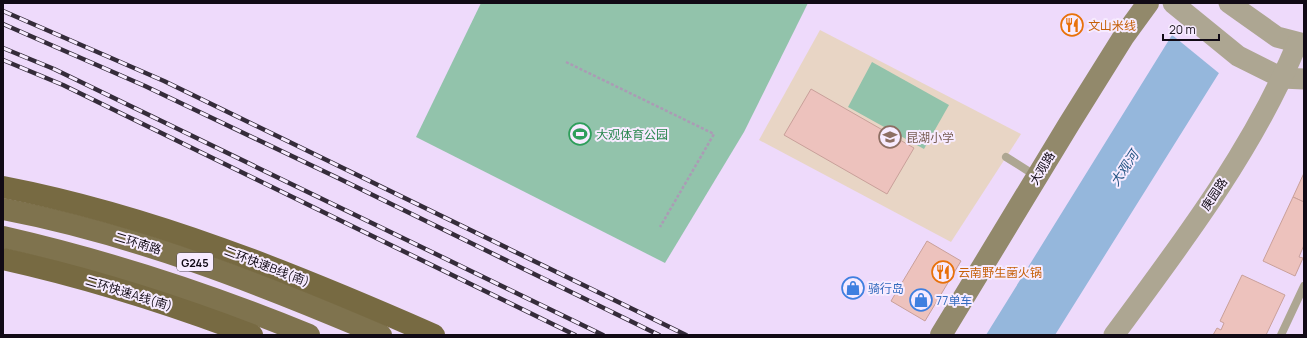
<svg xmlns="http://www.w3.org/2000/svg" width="1307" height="338" viewBox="0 0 1307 338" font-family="Manrope,'Noto Sans SC',sans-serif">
	<rect width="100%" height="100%" fill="#eedafb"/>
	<path fill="#e8d5c5" d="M820 30 1021 134 951 242 759 140Z"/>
	<g fill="#92c3ab">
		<path d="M481 3H808L744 132 665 263 416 137Z"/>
		<path d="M872 62 949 105 924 149 848 107Z"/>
	</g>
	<path fill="#95b7dc" d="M1200 3H1275L1219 73 1055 335H986L1172 35Z"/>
	<path fill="#eedafb" d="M1197 3H1274L1276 4 1220 74 1171 34Z"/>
	<g fill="#edc2bd" stroke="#c9a09a">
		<path d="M811 89 914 148 887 194 784 135Z"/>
		<path d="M1304 173V202L1293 197Z"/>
		<path d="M1293 197 1304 202V245L1299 257 1303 258 1295 276 1263 261Z"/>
		<path d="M927 241 961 261 925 321 891 301Z"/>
		<path d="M1242 275 1285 295 1266 335H1213L1217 328 1221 330 1224 323 1220 321Z"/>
	</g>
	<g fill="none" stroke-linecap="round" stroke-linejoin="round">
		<path stroke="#ab9bb5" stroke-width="2.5" stroke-dasharray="3 2" stroke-linecap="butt" d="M566 62 714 134 660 227"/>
		<g stroke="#ada692" stroke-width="8">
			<path d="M1006 157 1036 176"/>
			<path d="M1281 335 1304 286"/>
		</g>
		<g stroke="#ada692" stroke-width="21">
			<path d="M1173 3 1238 56 1282 78 1304 79"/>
			<path d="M1229 3 1277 37 1304 44"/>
			<path d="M1114 335C1182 243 1253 150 1297 44"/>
		</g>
		<path stroke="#92896b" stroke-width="22" d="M941 335 1069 124 1124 36 1148 3"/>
		<g stroke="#7f734e" stroke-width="22">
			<path d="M3 209C134 234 259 283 381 335"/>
			<path d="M3 237C108 261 209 294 309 335"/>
		</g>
		<g stroke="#776a42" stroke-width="22">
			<path d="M3 187C153 216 295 274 434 335"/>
			<path d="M3 259C88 278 171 304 252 335"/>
		</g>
		<g stroke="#352c3a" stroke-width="4.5">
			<g id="rail">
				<path d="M3 11 164 81 686 335"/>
				<path d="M3 24 145 86 338 178 659 335"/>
				<path d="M3 48 54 69 603 335"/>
				<path d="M3 60 63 85 575 335"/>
			</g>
		</g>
		<use href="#rail" stroke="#f7ebff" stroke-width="3" stroke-dasharray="9" stroke-linecap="butt"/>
	</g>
	<defs>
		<g id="restaurant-ring" transform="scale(1.15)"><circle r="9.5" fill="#f7ebff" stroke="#e8710a" stroke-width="1.5"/><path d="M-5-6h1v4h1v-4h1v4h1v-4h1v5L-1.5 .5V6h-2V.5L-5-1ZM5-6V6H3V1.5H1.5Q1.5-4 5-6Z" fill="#e8710a"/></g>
		<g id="stadium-ring" transform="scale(1.15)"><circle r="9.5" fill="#f7ebff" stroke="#2e9e5b" stroke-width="1.5"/><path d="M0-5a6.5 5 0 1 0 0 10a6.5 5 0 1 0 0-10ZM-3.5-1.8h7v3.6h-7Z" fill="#2e9e5b"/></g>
		<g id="school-ring" transform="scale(1.15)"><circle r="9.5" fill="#f7ebff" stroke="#8d6e63" stroke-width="1.5"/><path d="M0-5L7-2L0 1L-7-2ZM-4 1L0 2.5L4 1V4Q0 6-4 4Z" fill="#8d6e63"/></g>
		<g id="shop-ring" transform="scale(1.15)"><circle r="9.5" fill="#f7ebff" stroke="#3f7fe0" stroke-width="1.5"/><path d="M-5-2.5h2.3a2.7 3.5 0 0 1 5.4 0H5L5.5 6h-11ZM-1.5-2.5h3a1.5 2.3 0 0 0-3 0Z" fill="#3f7fe0"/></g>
	</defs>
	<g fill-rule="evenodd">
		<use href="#restaurant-ring" x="1072" y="25"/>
		<use href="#stadium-ring" x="580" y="134"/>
		<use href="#school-ring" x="890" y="137"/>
		<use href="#restaurant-ring" x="943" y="272"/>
		<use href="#shop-ring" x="853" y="288"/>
		<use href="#shop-ring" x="921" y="300"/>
	</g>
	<g text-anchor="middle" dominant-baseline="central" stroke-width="4" stroke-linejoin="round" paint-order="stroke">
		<rect fill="#f7ebff" stroke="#564e5b" stroke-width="1" x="177" y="253" width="36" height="18" rx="3"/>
		<g font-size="11" font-weight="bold" fill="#110a15">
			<text x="195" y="262">G245</text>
		</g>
		<g font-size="12" fill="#c56008" stroke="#f7ebff" text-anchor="start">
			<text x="1088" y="25">文山米线</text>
			<text x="958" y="272">云南野生菌火锅</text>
		</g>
		<g font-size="12" fill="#27864d" stroke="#f7ebff" text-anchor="start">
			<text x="596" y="134">大观体育公园</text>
		</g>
		<g font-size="12" fill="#785e54" stroke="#f7ebff" text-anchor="start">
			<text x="906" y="137">昆湖小学</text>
		</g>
		<g font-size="12" fill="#110a15" stroke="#f7ebff">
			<text transform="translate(1042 168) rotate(-59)">大观路</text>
			<text transform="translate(1214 194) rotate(-56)">庚园路</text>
			<text transform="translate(138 243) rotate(17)">二环南路</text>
			<text transform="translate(267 266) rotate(21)">二环快速B线(南)</text>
			<text transform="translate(129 293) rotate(17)">二环快速A线(南)</text>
		</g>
		<g font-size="12" fill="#366cbe" stroke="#f7ebff" text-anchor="start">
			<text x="868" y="288">骑行岛</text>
			<text x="936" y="300">77单车</text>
		</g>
		<g font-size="13" font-style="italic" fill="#225382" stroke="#f7ebff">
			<text transform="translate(1124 168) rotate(-56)">大观河</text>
		</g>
	</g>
	<rect width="1307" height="338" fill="none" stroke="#110a15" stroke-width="8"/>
	<path d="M1163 34v6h56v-6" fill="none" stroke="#110a15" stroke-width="2"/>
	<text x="1169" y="34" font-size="12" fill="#110a15" stroke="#f7ebff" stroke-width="3" paint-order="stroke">20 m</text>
</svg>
